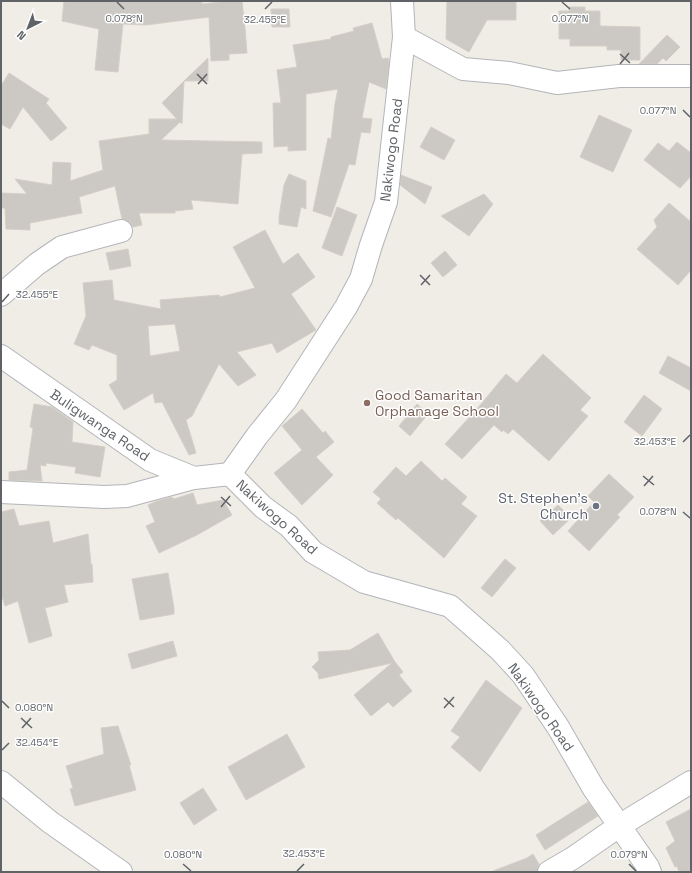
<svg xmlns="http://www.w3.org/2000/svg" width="692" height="873" viewBox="0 0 692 873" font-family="'Space Grotesk',sans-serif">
	<rect width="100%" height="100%" fill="#f0ede7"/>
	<g fill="#ccc8c3" stroke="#d5cfc6" fill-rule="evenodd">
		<path d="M64 1H202V4L228 1H242L245 28 247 53 229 54V60L211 61 209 17 146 25 123 24 118 72 95 70 99 29 62 21Z"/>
		<path d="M447 1H516V20H487L469 52 446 39Z"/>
		<path d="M569 7H585V11H600V26L640 27V60H621V50H607V46H570V39H559V11H569Z"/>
		<path d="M271 9H289L290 27H272Z"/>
		<path d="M372 23 382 59 388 58 389 61 386 89 369 82 362 118 372 119 370 133 361 132 355 165 349 164 331 217 313 211 328 138 331 139 335 104 338 89 306 94V150L288 151V146L274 147 273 103H281L277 70 297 67 293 45 331 39V37L354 31 353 28Z"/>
		<path d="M667 35 680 47 666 61 663 58 657 64H639Z"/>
		<path d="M208 58V81H184Z"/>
		<path d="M9 73 49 99 46 103 67 128 51 141 23 107 10 129 1 124V86Z"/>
		<path d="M184 81 182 124 180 122 161 140 262 142V153L242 154 238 204 191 200 193 209 175 211V213H139L142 225 133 227 130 222 122 219 115 186 79 197 82 213 30 223V230L6 229 5 208H1V193L27 194 15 179 52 185 53 162 71 163 70 181 103 170 99 141 149 134V119H177L162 103Z"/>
		<path d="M599 115 632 130 613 172 580 157Z"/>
		<path d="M431 127 455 140 444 160 420 147Z"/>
		<path d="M677 142 691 153V176L680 188 644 160 658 143 669 151Z"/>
		<path d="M289 174 306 181V209L301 207 297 227 279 224V217L284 185Z"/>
		<path d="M401 175 432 187 425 204 400 185Z"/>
		<path d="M484 194 493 204 469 236 441 216Z"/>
		<path d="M669 203 691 222V270L678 285 637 249 657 227 654 220Z"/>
		<path d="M337 207 357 215 342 256 322 248Z"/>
		<path d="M265 230 283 264 298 253 315 277 291 294 316 330 277 353 272 343 237 352 256 375 238 386 219 364 192 416 186 420 196 453 189 455 162 402 155 403 153 393 124 410 109 385 117 380V355L92 345 89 350 74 344 86 316 83 283 112 280 114 300 161 309 160 300 219 295 220 297 255 288 233 247ZM175 324 180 351 150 356 148 326Z"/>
		<path d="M128 249 131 266 110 270 106 253Z"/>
		<path d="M445 251 457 265 443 277 431 263Z"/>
		<path d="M543 354 591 398 580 410 588 416 549 461 513 429 508 434 503 430 502 432 494 425 462 459 445 444 476 410 506 374 517 383Z"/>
		<path d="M668 356 691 368V391L659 373Z"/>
		<path d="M644 395 662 409 642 436 624 422Z"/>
		<path d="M34 404 52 407 73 422 72 442 105 447 100 477 75 473 76 467 46 463V466L40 465 42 481 9 480V472L27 470 33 428 30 427Z"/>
		<path d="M417 404 428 414 410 436 399 426Z"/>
		<path d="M302 409 323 433 325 431 334 442 316 457 333 475 302 505 286 487 274 473 302 450 282 426Z"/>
		<path d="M421 461 442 481 445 478 467 497 461 504 477 516 444 558 398 518 396 520 377 503 381 499 373 492 396 467 406 476Z"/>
		<path d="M609 474 634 497 617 515 620 517 589 551 568 531 594 502 588 496Z"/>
		<path d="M193 493 197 505 223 500 232 515 197 535 159 553 146 526 155 522 148 505 157 501 172 497 174 499Z"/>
		<path d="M558 505 571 518 553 535 540 521Z"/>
		<path d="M14 509 19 526 49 521 53 543 88 534 91 564H92L93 582 64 585 68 602 45 608 52 636 29 643 18 601 5 606 1 593V512Z"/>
		<path d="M505 559 516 568 492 597 481 588Z"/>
		<path d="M168 573 174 608V614L140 620 132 579Z"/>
		<path d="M378 633 395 662 403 672 399 675 412 691 393 707 388 702 371 716 354 695 392 663 319 679 318 673 312 667 319 660 318 652 350 650Z"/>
		<path d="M173 641 177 656 132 669 128 654Z"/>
		<path d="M486 680 522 708 480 772 451 747 460 737 451 731Z"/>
		<path d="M118 726 131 765H129L136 790 75 806 70 789 73 788 66 766 104 754 101 728Z"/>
		<path d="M287 734 305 767 246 800 228 767Z"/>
		<path d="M203 788 217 810 194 825 180 803Z"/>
		<path d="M588 802 598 816 545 850 536 835Z"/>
		<path d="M691 809V872H679L677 866 675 867 666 848 675 841 666 822Z"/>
		<path d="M533 854 539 864 538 866 537 872H493V871L527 858Z"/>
	</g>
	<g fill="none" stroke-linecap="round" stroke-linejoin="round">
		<g stroke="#b2b5b9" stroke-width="24">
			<g id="minor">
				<path d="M402 1 404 37 386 202 371 245 361 279 346 307 286 400 257 436 230 474 263 507 289 526 313 552 364 582 450 606 500 650 523 675 558 727 594 789 648 867 650 872"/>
				<path d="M404 37 463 69 509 73 557 83 619 76H691"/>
				<path d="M1 295 37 264 62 247 121 231"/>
				<path d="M1 356 150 460 194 478 230 474"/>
				<path d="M1 492 104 497 127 496 194 478"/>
				<path d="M1 782 50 822 121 872"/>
				<path d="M549 872 573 858 619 826 691 782"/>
			</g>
		</g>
		<use href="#minor" stroke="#fff" stroke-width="22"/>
	</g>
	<path fill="none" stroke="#5f6367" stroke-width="1.5" d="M117 2 124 9M562 2 570 9M265 9 272 2M620 54 630 63M620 64 629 53M197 74 207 84M198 84 207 74M683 110 690 117M420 275 430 285M421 285 430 275M2 302 9 294M683 442 690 435M643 476 654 485M644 486 653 476M221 497 231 506M221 507 230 496M683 512 690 518M444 698 454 707M2 701 9 708M444 708 454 697M21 718 32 728M22 728 31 718M2 750 9 743M183 864 191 871M629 864 636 871M297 871 304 864"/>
	<circle fill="#8d6e63" stroke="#fff" stroke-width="1.5" cx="367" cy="403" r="4"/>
	<circle fill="#6b7280" stroke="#fff" stroke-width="1.5" cx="596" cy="506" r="4"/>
	<g text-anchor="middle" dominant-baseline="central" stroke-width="3" stroke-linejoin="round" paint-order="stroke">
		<g font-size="14" fill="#5f6367" stroke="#fff">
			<text transform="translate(391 150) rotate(-83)">Nakiwogo Road</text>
			<text transform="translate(100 425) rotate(34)">Buligwanga Road</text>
			<text transform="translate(277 517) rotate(42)">Nakiwogo Road</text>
			<text transform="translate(541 707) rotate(55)">Nakiwogo Road</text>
		</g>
		<g font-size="14" fill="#785e54" stroke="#fff" text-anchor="start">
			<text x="375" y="395">Good Samaritan<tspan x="375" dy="16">Orphanage School</tspan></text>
		</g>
		<g font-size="14" fill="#5b616d" stroke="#fff" text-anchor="end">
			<text x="588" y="498">St. Stephen's<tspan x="588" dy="16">Church</tspan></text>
		</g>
	</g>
	<g font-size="10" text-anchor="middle" fill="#5f6367" stroke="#fff" stroke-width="3" stroke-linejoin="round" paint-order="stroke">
		<text x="124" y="22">0.078°N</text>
		<text x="570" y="22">0.077°N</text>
		<text x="265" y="23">32.455°E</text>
		<text x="658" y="114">0.077°N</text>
		<text x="37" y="298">32.455°E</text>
		<text x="655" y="445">32.453°E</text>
		<text x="658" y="515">0.078°N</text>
		<text x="34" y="711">0.080°N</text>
		<text x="37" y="746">32.454°E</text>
		<text x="304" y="857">32.453°E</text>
		<text x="183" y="858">0.080°N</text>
		<text x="629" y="858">0.079°N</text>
	</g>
	<rect width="692" height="873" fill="none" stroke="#5f6367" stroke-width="4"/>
	<g transform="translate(28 28) rotate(222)" stroke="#ffffff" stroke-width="3" paint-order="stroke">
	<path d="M0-3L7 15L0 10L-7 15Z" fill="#5f6367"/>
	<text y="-6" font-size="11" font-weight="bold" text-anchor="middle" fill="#5f6367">N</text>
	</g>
</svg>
